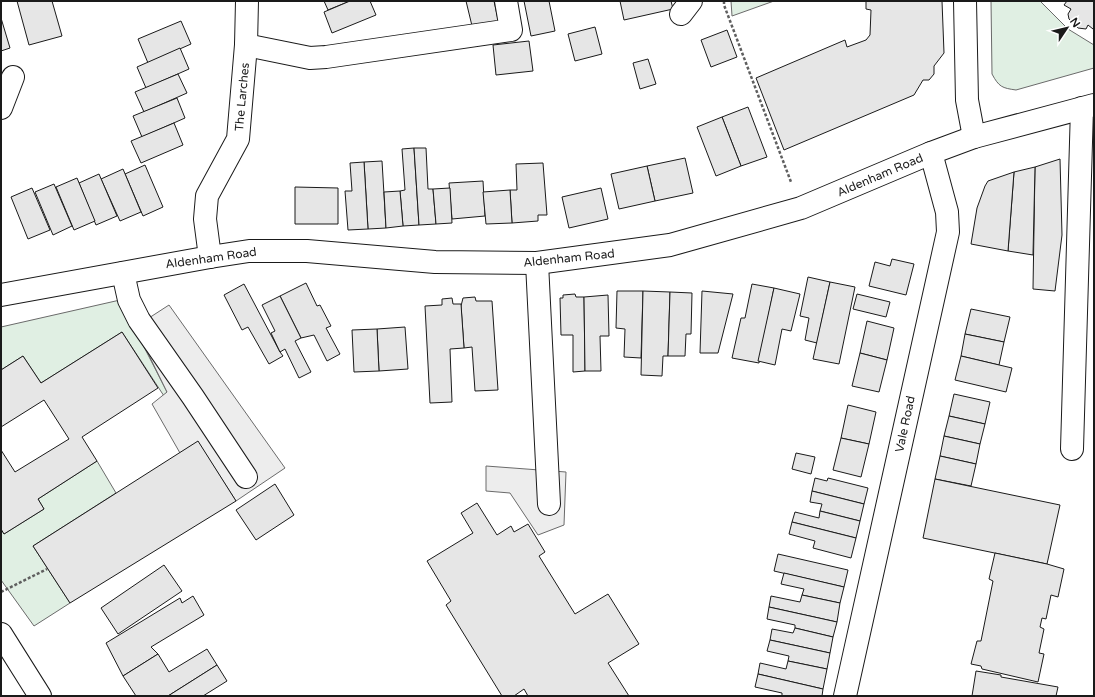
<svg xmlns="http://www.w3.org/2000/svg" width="1095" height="697" viewBox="0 0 1095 697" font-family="'Varela Round',sans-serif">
	<rect width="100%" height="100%" fill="#fff"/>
	<g fill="#e0efe3" stroke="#6a6a6a">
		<path d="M731 1H774L732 16Z"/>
		<path d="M991 1H1040L1068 29 1094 45V68L1016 90C1002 88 999 87 992 74Z"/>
		<path d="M120 300 167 392 164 396 122 332 41 383 23 356 1 370V327Z"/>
		<path d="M97 461 116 493 33 546 70 603 34 626 1 580V529L4 534 44 509 38 499Z"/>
	</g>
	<g fill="#ededed" stroke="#6a6a6a">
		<path d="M169 305 285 468 236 501 198 442 180 453 152 404 167 392 135 327Z"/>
		<path d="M486 466 566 472 564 525 538 535 510 493 486 491Z"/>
	</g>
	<g fill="#e6e6e6" stroke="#1a1a1a">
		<path d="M17 1H52L62 36 29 45Z"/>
		<path d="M324 1H350L328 10Z"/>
		<path d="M350 1H370L376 15 332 33 324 12Z"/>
		<path d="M466 1H494L499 24 473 30Z"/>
		<path d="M524 1H549L555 31 531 36Z"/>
		<path d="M620 1H671L673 9 624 20Z"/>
		<path d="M866 1H942L944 53 934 66V74L929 80H923L914 95 784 150 756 78 845 40 847 47 866 40 870 35 871 10 866 9Z"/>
		<path d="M1067 1H1094V28L1093 29 1088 25 1086 29 1078 28 1069 19 1068 14 1071 9 1064 5Z"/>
		<path d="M1 18 10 48 1 51Z"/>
		<path d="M181 21 191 44 148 63 138 39Z"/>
		<path d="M595 27 602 54 575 61 568 34Z"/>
		<path d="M727 30 737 57 711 67 701 40Z"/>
		<path d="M529 41 533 71 496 75 493 45Z"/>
		<path d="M180 48 189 69 146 88 137 67Z"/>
		<path d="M648 59 656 84 640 89 633 63Z"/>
		<path d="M178 74 187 93 144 112 135 92Z"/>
		<path d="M177 98 185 118 142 137 133 116Z"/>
		<path d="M748 107 767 157 741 166 722 117Z"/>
		<path d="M722 117 741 166 716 176 697 127Z"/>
		<path d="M174 123 183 145 141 163 131 141Z"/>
		<path d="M414 148 419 225 403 226 400 191 405 190 402 149Z"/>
		<path d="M414 148H426L428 189H433L436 224 419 225Z"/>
		<path d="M685 158 693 193 655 201 647 166Z"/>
		<path d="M1060 159 1062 235 1055 291 1033 289 1035 167Z"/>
		<path d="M382 161 386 228 368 229 364 162Z"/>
		<path d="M364 162 368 229 348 230 345 191H352L350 163Z"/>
		<path d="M543 163 547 215H538V221L512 223 510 190H517L516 164Z"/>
		<path d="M145 165 163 207 143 216 125 174Z"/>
		<path d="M647 166 655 201 619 209 611 174Z"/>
		<path d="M1035 167 1033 255 1008 251 1014 172Z"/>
		<path d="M123 169 141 212 120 221 101 179Z"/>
		<path d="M1014 172 1008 251 971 244 977 208 985 186 988 181Z"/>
		<path d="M99 174 117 216 96 225 79 183Z"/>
		<path d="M77 178 95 221 74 230 56 187Z"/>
		<path d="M483 181 485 216 452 219 449 183Z"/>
		<path d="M54 184 72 226 53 235 35 192Z"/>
		<path d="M295 187 338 188V224H295Z"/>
		<path d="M32 188 50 230 28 239 11 197Z"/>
		<path d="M450 188 452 223 436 224 433 189Z"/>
		<path d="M601 188 608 219 569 228 562 197Z"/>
		<path d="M510 190 512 223 486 224 483 192Z"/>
		<path d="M400 191 403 226 386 228 384 192Z"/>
		<path d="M892 259 914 264 906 295 869 286 875 262 890 266Z"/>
		<path d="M808 277 830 282 817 343 805 340 809 318 800 316Z"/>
		<path d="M830 282 855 287 839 364 813 359Z"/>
		<path d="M306 283 317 306 320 305 331 326 326 328 340 354 327 361 314 335 301 338 280 296Z"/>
		<path d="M244 284 280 352 283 356 269 364 248 327 242 330 224 295Z"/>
		<path d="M752 284 774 288 759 363 732 358 741 318H745Z"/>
		<path d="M774 288 800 294 791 331 782 329 775 365 758 361Z"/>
		<path d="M617 291H643L641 358 624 357 625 329 616 328Z"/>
		<path d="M643 291 670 292 668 356H663L662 376 641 375Z"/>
		<path d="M702 291 733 294 718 353H700Z"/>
		<path d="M670 292 692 293 691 334H686L685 356H668Z"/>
		<path d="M575 294 576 297H584L585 371 573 372V335H561L560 298H563V295Z"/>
		<path d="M857 294 890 302 886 317 853 309Z"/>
		<path d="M608 295 609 336H600L601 371H585L584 297Z"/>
		<path d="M280 296 301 338 295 341 311 372 299 378 285 349 280 352 271 333 275 331 262 305Z"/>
		<path d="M475 297 476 301H492L498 390 475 391 472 347 464 348 461 306 463 298Z"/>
		<path d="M452 298 453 304H461L464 348 450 349 452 402 430 403 425 306 442 305V299Z"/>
		<path d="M971 309 1010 317 1004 342 965 334Z"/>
		<path d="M867 321 894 328 887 360 860 353Z"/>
		<path d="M405 327 408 369 379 371 377 329Z"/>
		<path d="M377 329 379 371 354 372 352 330Z"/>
		<path d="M122 332 158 388 82 437 97 461 38 499 44 509 4 534 1 529V450L15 472 69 439 44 400 1 427V370L23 356 41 383Z"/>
		<path d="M965 334 1004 342 999 365 961 356Z"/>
		<path d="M860 353 887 360 879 392 852 386Z"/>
		<path d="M961 356 1012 368 1006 392 955 380Z"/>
		<path d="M954 394 990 402 985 424 949 416Z"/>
		<path d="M848 405 876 412 869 444 841 438Z"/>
		<path d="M949 416 985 424 980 444 944 436Z"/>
		<path d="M944 436 980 444 976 464 940 456Z"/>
		<path d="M841 438 869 444 861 477 833 470Z"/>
		<path d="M198 441 236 501 70 603 33 546Z"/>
		<path d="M796 453 815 457 811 474 792 469Z"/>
		<path d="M940 456 976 464 971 486 935 479Z"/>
		<path d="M815 478 827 481 828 478 868 488 864 504 812 491Z"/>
		<path d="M935 479 1060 505 1047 564 923 538Z"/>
		<path d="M275 484 294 515 256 540 236 510Z"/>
		<path d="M812 491 864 504 860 521 820 511 822 504 810 502Z"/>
		<path d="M477 503 497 535 511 526 514 532 528 524 545 552 539 556 575 614 608 594 639 644 608 663 629 696H528L524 689 514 696H502L446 605 451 601 427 561 473 533 461 513Z"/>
		<path d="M820 511 860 521 856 538 792 522 795 512 819 518Z"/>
		<path d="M792 522 856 538 851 558 813 548 815 541 789 534Z"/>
		<path d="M995 553 1047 564 1064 569 1058 597 1051 595 1046 619 1042 618 1040 627 1044 629 1039 653 1044 654 1038 682 982 669 981 666 971 664 977 641H981L993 581 989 579Z"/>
		<path d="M778 554 848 570 844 587 774 571Z"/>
		<path d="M164 565 182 591 118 634 101 608Z"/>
		<path d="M784 573 844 587 840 603 802 595 804 589 781 584Z"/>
		<path d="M802 595 840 603 837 622 769 607 771 596 800 602Z"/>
		<path d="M193 596 204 615 151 647 158 654 123 676 106 643 180 598 182 603Z"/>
		<path d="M769 607 837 622 833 637 795 628V625L767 619Z"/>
		<path d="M795 628 833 637 830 653 770 640 772 629 793 633Z"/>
		<path d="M770 640 830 653 827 669 788 661 789 656 767 651Z"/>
		<path d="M207 649 217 665 168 696H136L123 676 158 654 169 672Z"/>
		<path d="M788 661 827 669 823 689 758 674 760 663 786 669Z"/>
		<path d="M217 665 227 681 203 696H168Z"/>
		<path d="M976 671 1001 675V677L1058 687 1056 696H972Z"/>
		<path d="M758 674 823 689 822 696H782V693L755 687Z"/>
	</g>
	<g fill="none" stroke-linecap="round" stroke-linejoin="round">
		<g stroke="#1a1a1a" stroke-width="24">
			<g id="minor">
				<path d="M965 1 967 100 974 137"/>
				<path d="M681 14 691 1"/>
				<path d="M246 45 310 58 326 57 511 30 506 1"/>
				<path d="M1 108 13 77"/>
				<path d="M210 257 205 219 207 196 238 139 246 45 247 1"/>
				<path d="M537 263 549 504"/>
				<path d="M123 273 129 300 139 320 193 397 246 477"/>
				<path d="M1072 449 1082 108"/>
				<path d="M845 696 948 232 947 212 931 153"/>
			</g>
		</g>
		<g stroke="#1a1a1a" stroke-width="24">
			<g id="major">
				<path d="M1 295 210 257 249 251H307L435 262 537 263 670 245 801 208 931 153 974 137 1094 105"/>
				<path d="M1 634 40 696"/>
			</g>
		</g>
		<g stroke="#5f5f5f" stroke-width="2.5" stroke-dasharray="3 2" stroke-linecap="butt">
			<path d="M724 1V5L791 182"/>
			<path d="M1 592 47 569"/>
		</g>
		<use href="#minor" stroke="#fff" stroke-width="22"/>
		<use href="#major" stroke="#fff" stroke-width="22"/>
	</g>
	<g text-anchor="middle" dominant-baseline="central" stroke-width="3" stroke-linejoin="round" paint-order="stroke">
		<g font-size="12" fill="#1a1a1a" stroke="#fff">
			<text transform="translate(242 97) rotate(-85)">The Larches</text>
			<text transform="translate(880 175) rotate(-23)">Aldenham Road</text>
			<text transform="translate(211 258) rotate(-8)">Aldenham Road</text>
			<text transform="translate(569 258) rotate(-6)">Aldenham Road</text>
			<text transform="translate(905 424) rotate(-78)">Vale Road</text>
		</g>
	</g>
	<rect width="1095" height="697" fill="none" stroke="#1a1a1a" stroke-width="4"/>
	<g transform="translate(1067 28) rotate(55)" stroke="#ffffff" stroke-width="3" paint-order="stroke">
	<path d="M0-3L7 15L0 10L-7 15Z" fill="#1a1a1a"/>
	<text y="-6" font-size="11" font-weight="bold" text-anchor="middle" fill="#1a1a1a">N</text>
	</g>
</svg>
